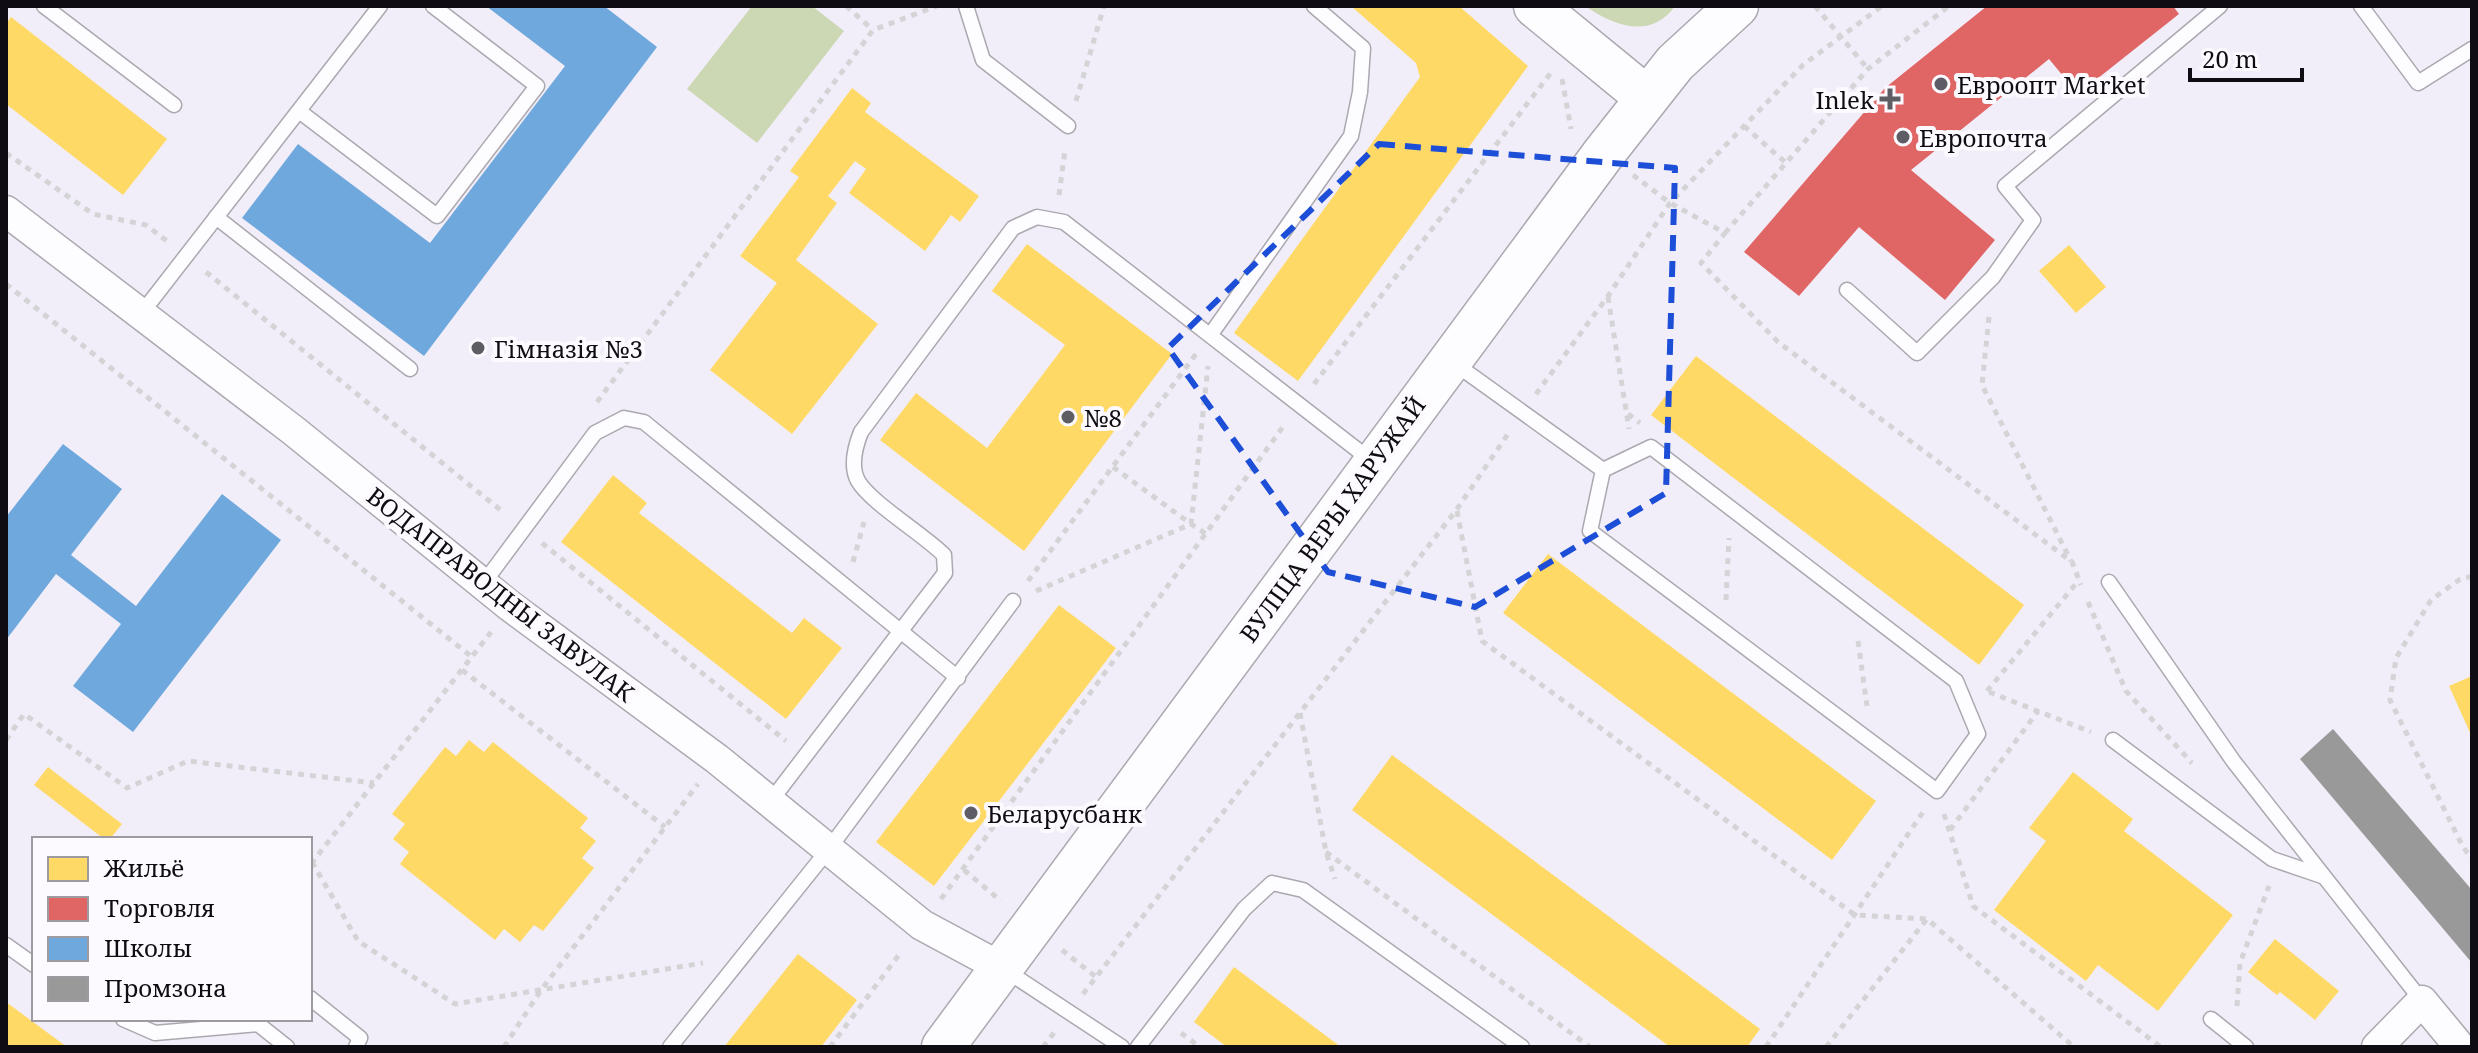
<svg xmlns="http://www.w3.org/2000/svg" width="2478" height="1053" viewBox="0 0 2478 1053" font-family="'Noto Serif',serif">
	<rect width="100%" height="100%" fill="#f2eef9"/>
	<g fill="#ccd8b4">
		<path d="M752 6H812L844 31 757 143 687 89Z"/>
		<path d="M1585 6H1675C1651 40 1614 26 1585 6Z"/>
	</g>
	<g fill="#ffd966">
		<path d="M1351 6H1459L1528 66 1298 381 1234 333 1420 77 1416 63Z"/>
		<path d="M11 17 167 139 123 195 6 104V24Z"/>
		<path d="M852 88 871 103 865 112 979 196 960 222 951 215 925 251 849 193 866 169 855 161 828 196 837 203 796 260 878 324 792 434 710 370 777 283 740 256 799 177 790 171Z"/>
		<path d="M1027 244 1172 354 1024 551 880 440 916 393 987 448 1065 345 992 291Z"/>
		<path d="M2069 245 2106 287 2076 313 2039 271Z"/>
		<path d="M1696 356 2024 605 1979 665 1651 415Z"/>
		<path d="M613 475 647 503 639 513 792 633 804 618 842 648 786 719 561 542Z"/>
		<path d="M1548 554 1876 801 1832 860 1503 613Z"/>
		<path d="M1059 605 1116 648 934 886 876 842Z"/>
		<path d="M2472 676V737L2449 686Z"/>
		<path d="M469 740 484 752 493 742 588 818 580 828 596 841 582 858 594 868 543 931 534 925 520 942 504 929 495 940 400 864 409 852 393 839 405 824 392 814 445 747 456 756Z"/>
		<path d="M1392 755 1760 1029 1747 1047H1670L1352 810Z"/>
		<path d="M48 767 122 824 110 839H104L34 785Z"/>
		<path d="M2073 772 2133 819 2124 831 2233 915 2158 1011 2098 965 2086 981 1994 910 2046 841 2029 828Z"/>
		<path d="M2275 939 2339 991 2315 1020 2280 992 2277 995 2248 972Z"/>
		<path d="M798 954 857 1000 821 1047H724Z"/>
		<path d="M1234 967 1341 1047H1227L1194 1022Z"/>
		<path d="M6 1002 63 1044 67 1047H6Z"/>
	</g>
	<path fill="#e06666" d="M1987 6H2173L2179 14 2078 94 2049 59 1911 170 1995 240 1945 300 1859 227 1799 296 1744 252 1885 88Z"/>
	<g fill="#6fa8dc">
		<path d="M486 6H604L657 47 424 356 242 218 298 144 430 243 565 66Z"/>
		<path d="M63 444 122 489 71 555 136 606 222 494 281 540 133 732 73 686 121 624 56 574 6 640V517Z"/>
	</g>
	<path fill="#999" d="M2333 729 2472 890V963L2300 759Z"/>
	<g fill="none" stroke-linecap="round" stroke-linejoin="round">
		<g stroke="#aba8b0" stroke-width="17">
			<g id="lane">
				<path d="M44 6 174 105"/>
				<path d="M966 6 983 60 1068 126"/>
				<path d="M2361 6 2418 83 2472 49"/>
				<path d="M299 111 437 216 537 86 433 6"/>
				<path d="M216 217 410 369"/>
				<path d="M1847 290 1917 353 1993 277 2033 220 2005 186 2220 6"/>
				<path d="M141 314 380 6"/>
				<path d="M1211 334 1351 136 1360 92 1363 48 1314 6"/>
				<path d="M1454 363 1603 470"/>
				<path d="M1651 447 1956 681 1978 734 1937 791 1590 531 1603 470Z"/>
				<path d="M2109 582 2234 762 2422 1001"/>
				<path d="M483 584 595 433 624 418 644 422 958 678"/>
				<path d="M2113 740 2272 859 2322 876"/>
				<path d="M770 802 945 573 944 555C923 534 871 503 858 481 850 466 855 447 861 432L1013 228 1037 217 1064 222 1373 462"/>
				<path d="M6 945 34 965"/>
				<path d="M1005 970 1122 1047"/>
				<path d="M310 998 360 1038 356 1047"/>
				<path d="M123 1019 155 1033 258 1024 287 1047"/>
				<path d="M2211 1019 2246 1047"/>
				<path d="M670 1047 828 850 1013 601"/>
				<path d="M1138 1047 1244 909 1272 883 1303 890 1522 1047"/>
			</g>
		</g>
		<g stroke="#aba8b0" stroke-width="33">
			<g id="street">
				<path d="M6 211 294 431 510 606 717 759 922 925 1002 968"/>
				<path d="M2377 1047 2422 1001 2460 1047"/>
			</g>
		</g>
		<g stroke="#aba8b0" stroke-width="45">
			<g id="secondary">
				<path d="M1535 6 1646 97"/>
				<path d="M943 1047 1604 153 1675 63 1737 6"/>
			</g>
		</g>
		<g stroke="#d4d4d6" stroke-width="5" stroke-dasharray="6 6" stroke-linecap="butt">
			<path d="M846 6 873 30"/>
			<path d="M1815 6 1868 69"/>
			<path d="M1562 79 1571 129"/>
			<path d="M1076 101 1104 6"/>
			<path d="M1744 126 1786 163"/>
			<path d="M6 153 93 214 146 225 167 241"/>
			<path d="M1633 175 1670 203 1725 233 1701 263 1778 342 2072 562 2081 585"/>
			<path d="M1059 195 1065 150"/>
			<path d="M1725 233 1868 69 1949 6"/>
			<path d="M206 272 503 512"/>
			<path d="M6 284 472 657"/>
			<path d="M1608 297 1629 429"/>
			<path d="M1989 317 1982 385 2071 561"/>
			<path d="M1314 384 1553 70"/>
			<path d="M1536 394 1608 296 1670 203 1803 65 1882 6"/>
			<path d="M597 402 873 30 937 6"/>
			<path d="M1628 414 1640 423"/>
			<path d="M1113 467 1191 524 1208 366"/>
			<path d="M1457 511 1482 641 1855 915 1927 919"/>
			<path d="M542 543 786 741"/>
			<path d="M853 562 864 522"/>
			<path d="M2472 576 2459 580 2431 600 2396 658 2390 700 2463 847 2472 859"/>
			<path d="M1028 581 1196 354"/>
			<path d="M1036 591 1191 524 1206 534"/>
			<path d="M1726 600 1729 538"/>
			<path d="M2088 602 2126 691 2192 763"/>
			<path d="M1858 641 1867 706"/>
			<path d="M462 670 665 827"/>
			<path d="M1987 691 2079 580"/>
			<path d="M1989 692 2091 732"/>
			<path d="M1300 713 1326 852 1335 879"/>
			<path d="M6 740 24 714 127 788 188 761 374 783"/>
			<path d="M1944 814 1973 906 2161 1047"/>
			<path d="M1950 830 2038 711"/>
			<path d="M1326 852 1590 1047"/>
			<path d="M312 862 358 941 455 1004 703 963"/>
			<path d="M311 864 491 632"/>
			<path d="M964 870 1001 901"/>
			<path d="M941 899 1285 424"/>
			<path d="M1062 950 1096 977"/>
			<path d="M1083 994 1457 509 1510 431"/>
			<path d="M2237 1006 2240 963 2269 886"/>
			<path d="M1181 1033 1200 1047"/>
			<path d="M504 1047 541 990 698 784"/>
			<path d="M830 1047 901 952"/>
			<path d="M1043 1047 1056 1030"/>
			<path d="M1766 1047 1923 812"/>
			<path d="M1826 1047 1927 919 2074 1047"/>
		</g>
		<use href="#lane" stroke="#fdfcfe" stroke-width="14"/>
		<use href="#street" stroke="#fdfcfe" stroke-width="30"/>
		<use href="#secondary" stroke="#fdfcfe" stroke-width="42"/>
	</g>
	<path fill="none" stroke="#1d4ed8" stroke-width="6" stroke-dasharray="16 10" stroke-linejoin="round" d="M1379 144 1675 168 1666 493 1475 607 1328 572 1168 348Z"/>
	<g fill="#5e5c64" stroke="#fcfafe" stroke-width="3">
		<circle cx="1941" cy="84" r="8"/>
		<path d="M1886 87h8v8h8v8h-8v8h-8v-8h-8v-8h8z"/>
		<circle cx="1903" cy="137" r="8"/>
		<circle cx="478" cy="348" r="8"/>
		<circle cx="1068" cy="417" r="8"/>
		<circle cx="971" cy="813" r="8"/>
	</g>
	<g text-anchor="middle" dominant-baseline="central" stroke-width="8" stroke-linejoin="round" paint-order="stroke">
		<g font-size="24" fill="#0f0d13" stroke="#fcfafe" text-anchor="start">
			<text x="1957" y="84">Евроопт Market</text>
			<text x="1874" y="99" text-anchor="end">Inlek</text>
			<text x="1919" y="137">Европочта</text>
			<text x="494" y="348">Гімназія №3</text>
			<text x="1084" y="417">№8</text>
			<text x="987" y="813">Беларусбанк</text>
		</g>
		<g font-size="24" fill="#0f0d13" stroke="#fcfafe">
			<text transform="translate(1332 519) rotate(-54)">ВУЛІЦА ВЕРЫ ХАРУЖАЙ</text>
			<text transform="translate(501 594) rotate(38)">ВОДАПРАВОДНЫ ЗАВУЛАК</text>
		</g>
	</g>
	<rect width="2478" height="1053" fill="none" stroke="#0f0d13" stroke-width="16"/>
	<rect x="32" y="837" width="280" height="184" fill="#fcfafe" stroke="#9d9ba0" stroke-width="2"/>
	<rect x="48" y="857" width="40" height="24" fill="#ffd966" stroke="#9d9ba0" stroke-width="2"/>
	<text x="104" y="877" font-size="24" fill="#0f0d13">Жильё</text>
	<rect x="48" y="897" width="40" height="24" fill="#e06666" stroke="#9d9ba0" stroke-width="2"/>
	<text x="104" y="917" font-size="24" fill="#0f0d13">Торговля</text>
	<rect x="48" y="937" width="40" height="24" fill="#6fa8dc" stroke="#9d9ba0" stroke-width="2"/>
	<text x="104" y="957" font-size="24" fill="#0f0d13">Школы</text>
	<rect x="48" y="977" width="40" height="24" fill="#999999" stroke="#9d9ba0" stroke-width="2"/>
	<text x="104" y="997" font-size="24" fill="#0f0d13">Промзона</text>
	<path d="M2190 68v12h112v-12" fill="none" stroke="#0f0d13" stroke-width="4"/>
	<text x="2202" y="68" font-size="24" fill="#0f0d13" stroke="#fcfafe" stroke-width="6" paint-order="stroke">20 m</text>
</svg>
